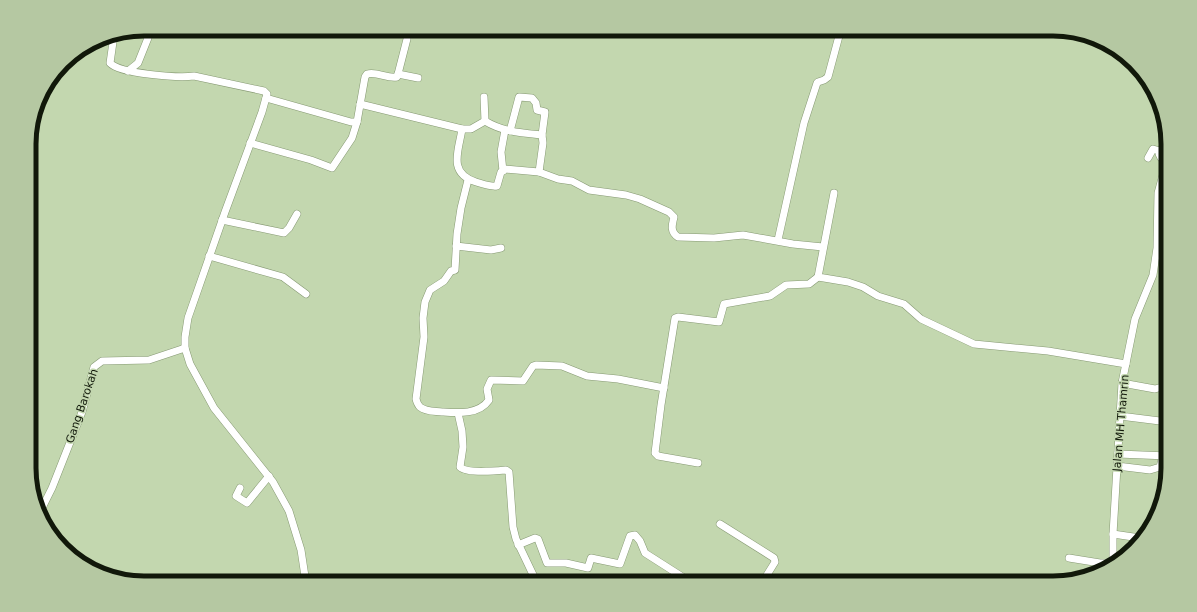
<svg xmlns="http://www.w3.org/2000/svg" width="1197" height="612" viewBox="0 0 1197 612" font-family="'DejaVu Sans',sans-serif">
	<rect width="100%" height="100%" fill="#c3d7af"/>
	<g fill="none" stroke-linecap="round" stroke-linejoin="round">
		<g stroke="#869973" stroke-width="8">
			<g id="minor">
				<path d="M114 35 110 63C120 74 179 78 194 76L264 91 267 94 262 112 225 212 188 318 185 337V348L190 364 214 408 273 482 289 511 301 550 306 583"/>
				<path d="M128 71 138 63 148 38"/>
				<path d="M398 74 418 78"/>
				<path d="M484 97 485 121"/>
				<path d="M266 98 351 122H357L365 77 367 74C377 71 387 79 397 77L398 74 407 39V29"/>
				<path d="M360 104 462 129C459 150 447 173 476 182 483 184 490 187 497 186L501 172 505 169 539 172 558 179 572 181 589 190 626 195 640 199 669 212 674 217C672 225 670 232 678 237L714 238 743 235 793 244 823 247"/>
				<path d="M462 129H471L485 121C503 132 522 133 542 135L543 143 539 172"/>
				<path d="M510 131 519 97 532 98 536 103 537 110 545 112 542 135"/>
				<path d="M1167 139 1159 154 1161 158 1167 160"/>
				<path d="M250 143 311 160 332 168 352 138 357 122"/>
				<path d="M1148 158 1153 149 1160 151"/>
				<path d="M503 171 501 152 505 130"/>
				<path d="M468 180 461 208 457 234 455 270 451 271 444 281 430 290 425 302 423 318 424 337 416 399C417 403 418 405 420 407 426 412 435 411 442 412 457 413 479 415 489 400L487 389 491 380 523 381 533 366 536 365 562 366 587 376 618 379 664 388"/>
				<path d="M834 193 818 277 848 282 863 287 878 296 904 304 921 319 974 344 1048 351 1126 364"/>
				<path d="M222 220 284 233 289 228 297 214"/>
				<path d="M778 240 804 123 817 83 818 82 824 80 828 77 839 36 843 29"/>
				<path d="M456 246 491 250 501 248"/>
				<path d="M209 256 283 277 306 294"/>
				<path d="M1122 383 1155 389 1162 387"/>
				<path d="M458 413 462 431 463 447 460 467C467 474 496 471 506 470L509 472 513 527 516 539 537 583"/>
				<path d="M1120 416 1168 422"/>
				<path d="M1118 454 1168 456"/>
				<path d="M698 463 658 456 655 453 661 405 675 318 678 317 719 322 724 304 770 296 786 285 809 284 818 277"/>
				<path d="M1117 466 1150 470 1160 467 1163 456"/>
				<path d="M240 488 236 496 247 503 269 476"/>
				<path d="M41 510 52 488 82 412 94 367 102 361 149 360 185 348"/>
				<path d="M720 524 774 558 775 562 762 583"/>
				<path d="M1113 534 1140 538"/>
				<path d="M518 545 535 538 538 539 547 563H566L588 568 591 558 620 564 630 536 635 535 640 541 645 553 692 583"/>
				<path d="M1069 558 1100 563H1114"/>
				<path d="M1113 565V534L1122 383 1135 319 1153 275 1157 248 1158 193 1163 175 1167 168"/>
				<path d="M726 583H730"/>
			</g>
		</g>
		<use href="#minor" stroke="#fff" stroke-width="7"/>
	</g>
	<g text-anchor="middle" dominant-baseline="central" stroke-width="3" stroke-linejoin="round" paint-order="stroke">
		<g font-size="11" fill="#11180a" stroke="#c3d7af">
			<text transform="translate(82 406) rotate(-71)">Gang Barokah</text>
			<text transform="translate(1121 423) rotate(-85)">Jalan MH Thamrin</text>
		</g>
	</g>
	<path d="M0 0H1197V612H0ZM144 36H1053A108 108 0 0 1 1161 144V468A108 108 0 0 1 1053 576H144A108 108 0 0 1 36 468V144A108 108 0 0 1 144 36Z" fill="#b5c8a2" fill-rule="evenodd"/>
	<path fill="none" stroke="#11180a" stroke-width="5" d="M144 36H1053A108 108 0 0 1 1161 144V468A108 108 0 0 1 1053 576H144A108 108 0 0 1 36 468V144A108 108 0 0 1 144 36Z"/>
</svg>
